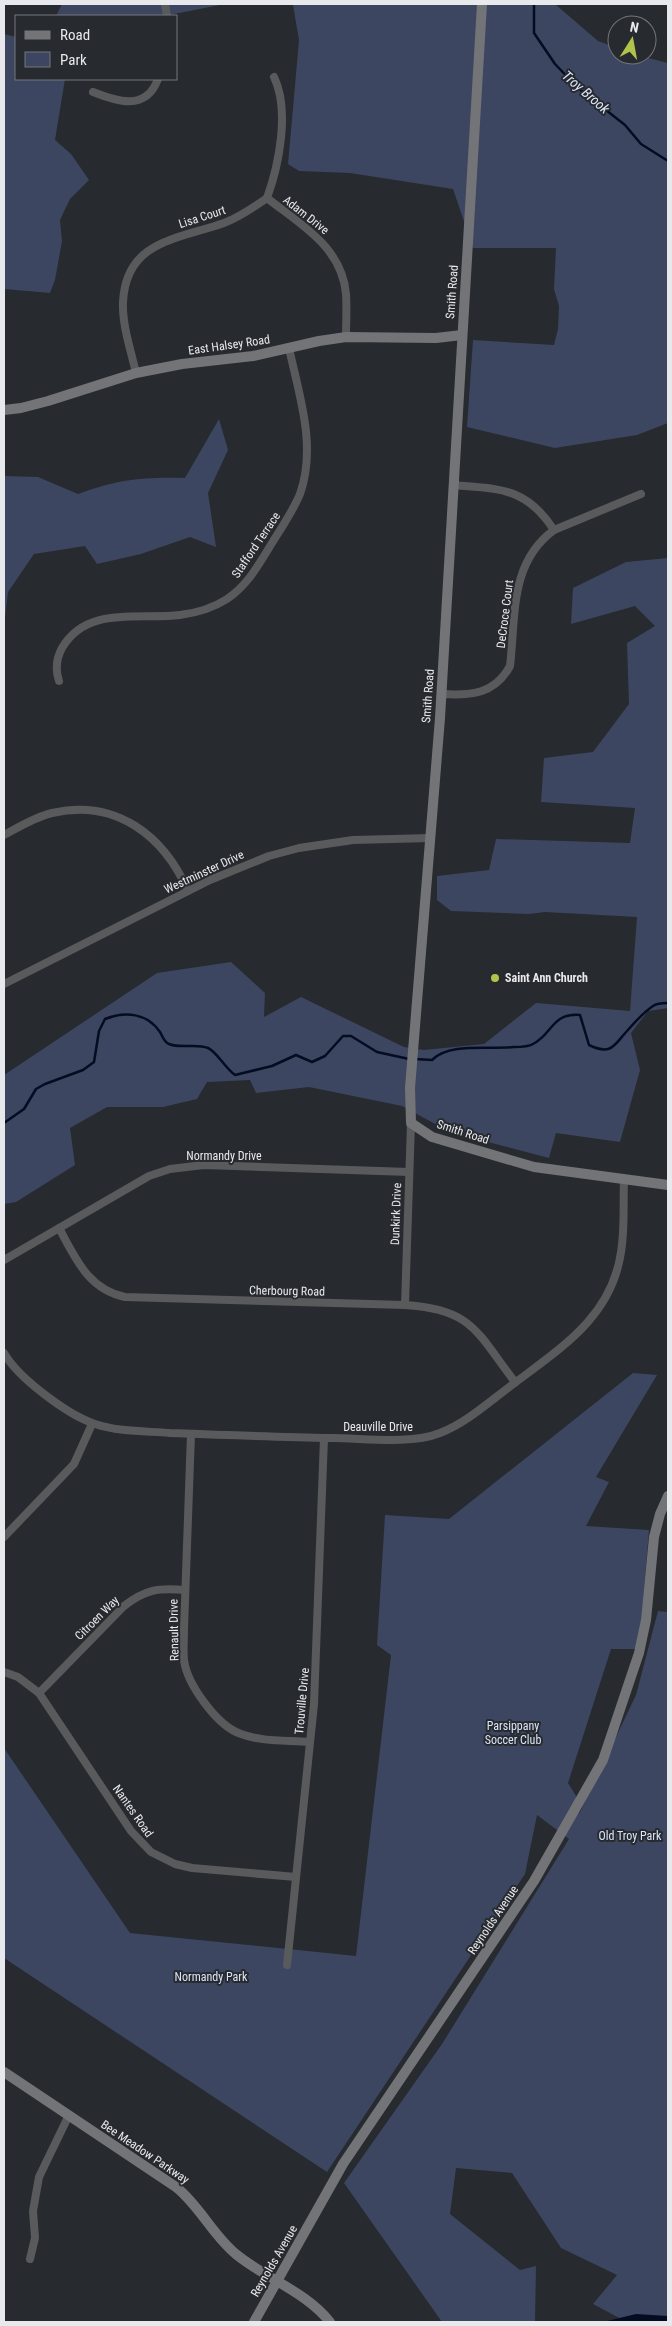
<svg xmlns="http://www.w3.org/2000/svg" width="672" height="2326" viewBox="0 0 672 2326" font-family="'Roboto Condensed',sans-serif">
	<rect width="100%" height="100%" fill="#272a2e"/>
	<g fill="#3c4660">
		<path d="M62 4H225L164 16H56Z"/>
		<path d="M291 4H555L598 41 617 48V55H636L668 63V423L637 435 555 448 467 427 473 340 554 345 558 329 559 306 554 289 556 248H473L453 189 350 173 299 171 288 164 299 40 293 5Z"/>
		<path d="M4 34 16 37V79H65L55 140 71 154 89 180 70 199 60 220 62 241 55 280 50 293 4 289Z"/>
		<path d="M219 419 228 450 208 493 216 547 190 537 141 554 97 564 85 546 34 554 8 592 4 626V476L38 477 78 494C119 479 142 477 185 478Z"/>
		<path d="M668 558V1008L648 1011 631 1033 640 1070 620 1142 556 1133 549 1158 450 1132 402 1106 309 1087 256 1093 250 1080 207 1082 197 1099 163 1107H107L70 1128 75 1165 16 1202 4 1204V1075L157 973 231 962 265 993 264 1017 301 997 404 1047 424 1050 484 1044 536 1003 630 1011 637 917 545 912 529 914 451 911 437 900V876L489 870 496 839 630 843 635 808 541 802 544 758 593 752 629 704 627 643 655 626 635 606 571 624 573 588 626 562Z"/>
		<path d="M633 1373 657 1375 596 1477 609 1482 586 1526 649 1530 641 1624 636 1649H611L568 1783 581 1804 579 1814 636 1695 658 1611 668 1612V2321L623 2320 593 2304 617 2275 561 2248 512 2173 456 2168 450 2214 520 2270 536 2266 535 2322H442L344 2183 442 2044 569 1839 537 1815 525 1874 327 2172 4 1958V1748L130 1933 356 1956 391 1655 377 1645 385 1515 449 1519Z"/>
	</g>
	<path fill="#050c22" d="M636 2314 668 2316V2322H603Z"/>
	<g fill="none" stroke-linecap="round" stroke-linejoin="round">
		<g stroke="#050c22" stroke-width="2.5">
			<path d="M534 4V33L555 64 578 88 625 125 641 144 668 161"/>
			<path d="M415 1059 432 1060C450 1042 489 1050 514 1047 520 1047 528 1047 533 1044 553 1034 551 1013 580 1015L589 1045C612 1056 614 1045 627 1031 634 1023 644 1012 653 1006 657 1003 663 1003 668 1003"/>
			<path d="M4 1123 24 1109 36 1089 45 1084 83 1070 94 1062 99 1031 105 1019C125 1011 147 1013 160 1032 163 1037 164 1042 169 1044 181 1049 196 1043 208 1048 217 1052 225 1068 235 1075L272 1066 296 1055 312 1062 325 1056 343 1036H351L377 1052 409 1059"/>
		</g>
		<g stroke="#595a5c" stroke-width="8">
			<path d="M165 4 167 16"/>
			<path d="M93 92C116 101 146 112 158 79"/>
			<path d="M267 198C301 225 342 247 346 294 347 308 346 323 346 337"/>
			<path d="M136 373C131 351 122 325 123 302 126 240 179 239 224 223 240 217 254 207 267 198 279 165 290 110 274 77"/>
			<path d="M453 485C500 489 526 487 554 530"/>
			<path d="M59 681C55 669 56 659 62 648 87 605 140 620 180 615 196 613 213 608 227 599 248 585 259 564 272 543 282 527 293 511 300 494 317 446 299 395 289 348"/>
			<path d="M441 694C471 696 495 694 510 666 516 616 509 563 554 530L641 494"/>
			<path d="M4 835C19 827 35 817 52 813 116 798 164 836 188 891"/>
			<path d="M4 984 210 880 269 856 299 848 353 840 431 838"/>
			<path d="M59 1228C76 1259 88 1289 125 1297L405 1305C473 1309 477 1333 515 1382"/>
			<path d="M4 1260 149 1176 170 1169 204 1165 409 1172"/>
			<path d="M405 1305 411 1123"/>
			<path d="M4 1353C18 1378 68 1415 95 1424 119 1432 145 1431 170 1433 224 1435 278 1437 332 1438 363 1438 410 1445 440 1433 468 1422 491 1400 516 1382 564 1346 612 1315 621 1252 625 1228 623 1203 624 1179"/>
			<path d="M191 1434 184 1629C184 1639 183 1649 184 1660 187 1684 217 1726 241 1734 262 1742 287 1740 310 1742"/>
			<path d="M4 1537 74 1464 92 1424"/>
			<path d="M4 1672 18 1677 39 1693 131 1831 151 1852 175 1864 192 1868 296 1877"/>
			<path d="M39 1693 124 1606C146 1589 158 1588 185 1590"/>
			<path d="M287 1965 314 1704 324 1438"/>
			<path d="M30 2259 35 2238 33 2211 39 2177 69 2115"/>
		</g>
		<g stroke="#737478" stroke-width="10">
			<path d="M482 4 440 718 410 1088 411 1123 432 1137 534 1167 668 1185"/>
			<path d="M4 410 21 408 48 401 136 373 182 364 253 356 319 341 346 337 436 338 462 335"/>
			<path d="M4 2072 176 2187C200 2206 213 2236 237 2255 267 2279 306 2292 330 2322"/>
			<path d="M254 2322 343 2164 534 1881 603 1760 639 1653 646 1620 654 1537 660 1514 668 1496"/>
		</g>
	</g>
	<circle fill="#b2c34c" stroke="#272a2e" stroke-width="2" cx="495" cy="978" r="5"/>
	<g text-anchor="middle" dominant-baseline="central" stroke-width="4" stroke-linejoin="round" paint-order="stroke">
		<g font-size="12" fill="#e8e9ed" stroke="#272a2e">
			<text transform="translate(306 215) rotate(38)">Adam Drive</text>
			<text transform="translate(202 217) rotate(-18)">Lisa Court</text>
			<text transform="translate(452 292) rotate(-86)">Smith Road</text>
			<text transform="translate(229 345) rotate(-8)">East Halsey Road</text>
			<text transform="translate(256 545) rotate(-56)">Stafford Terrace</text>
			<text transform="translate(505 614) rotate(-83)">DeCroce Court</text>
			<text transform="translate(428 696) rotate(-86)">Smith Road</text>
			<text transform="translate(204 872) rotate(-25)">Westminster Drive</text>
			<text transform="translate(463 1132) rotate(18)">Smith Road</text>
			<text x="224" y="1156">Normandy Drive</text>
			<text transform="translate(396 1214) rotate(-88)">Dunkirk Drive</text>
			<text transform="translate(287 1291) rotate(1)">Cherbourg Road</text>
			<text x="378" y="1427">Deauville Drive</text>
			<text transform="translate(97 1618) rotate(-45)">Citroen Way</text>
			<text transform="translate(174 1630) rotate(-91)">Renault Drive</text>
			<text transform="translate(302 1701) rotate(-85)">Trouville Drive</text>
			<text transform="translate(133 1811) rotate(55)">Nantes Road</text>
			<text transform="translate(493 1920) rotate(-56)">Reynolds Avenue</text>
			<text transform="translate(145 2152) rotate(34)">Bee Meadow Parkway</text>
			<text transform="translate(274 2261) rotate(-60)">Reynolds Avenue</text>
		</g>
		<g font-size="12" font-weight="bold" fill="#e8e9ed" stroke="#272a2e" text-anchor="start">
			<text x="505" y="978">Saint Ann Church</text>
		</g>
		<g font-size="12" fill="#dae4f9" stroke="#272a2e">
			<text x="513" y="1726">Parsippany<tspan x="513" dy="14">Soccer Club</tspan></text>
			<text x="630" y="1836">Old Troy Park</text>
			<text x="211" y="1977">Normandy Park</text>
		</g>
		<g font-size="14" font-style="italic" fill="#dbe4f9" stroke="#272a2e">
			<text transform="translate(586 92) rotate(41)">Troy Brook</text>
		</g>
	</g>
	<rect width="672" height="2326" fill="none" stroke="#e8e9ed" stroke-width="10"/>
	<rect x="15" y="15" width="162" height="65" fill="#272a2e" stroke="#74767a"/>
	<rect x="25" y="31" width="25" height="8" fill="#737478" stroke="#74767a"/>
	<text x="60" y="40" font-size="15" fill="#e8e9ed">Road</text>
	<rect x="25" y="52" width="25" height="15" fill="#3c4660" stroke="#74767a"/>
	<text x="60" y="65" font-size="15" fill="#e8e9ed">Park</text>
	<g transform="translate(632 40) rotate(11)"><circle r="24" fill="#272a2e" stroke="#74767a"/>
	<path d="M0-4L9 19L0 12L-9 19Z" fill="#b2c34c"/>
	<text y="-8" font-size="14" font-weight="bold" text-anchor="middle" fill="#e8e9ed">N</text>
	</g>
</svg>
